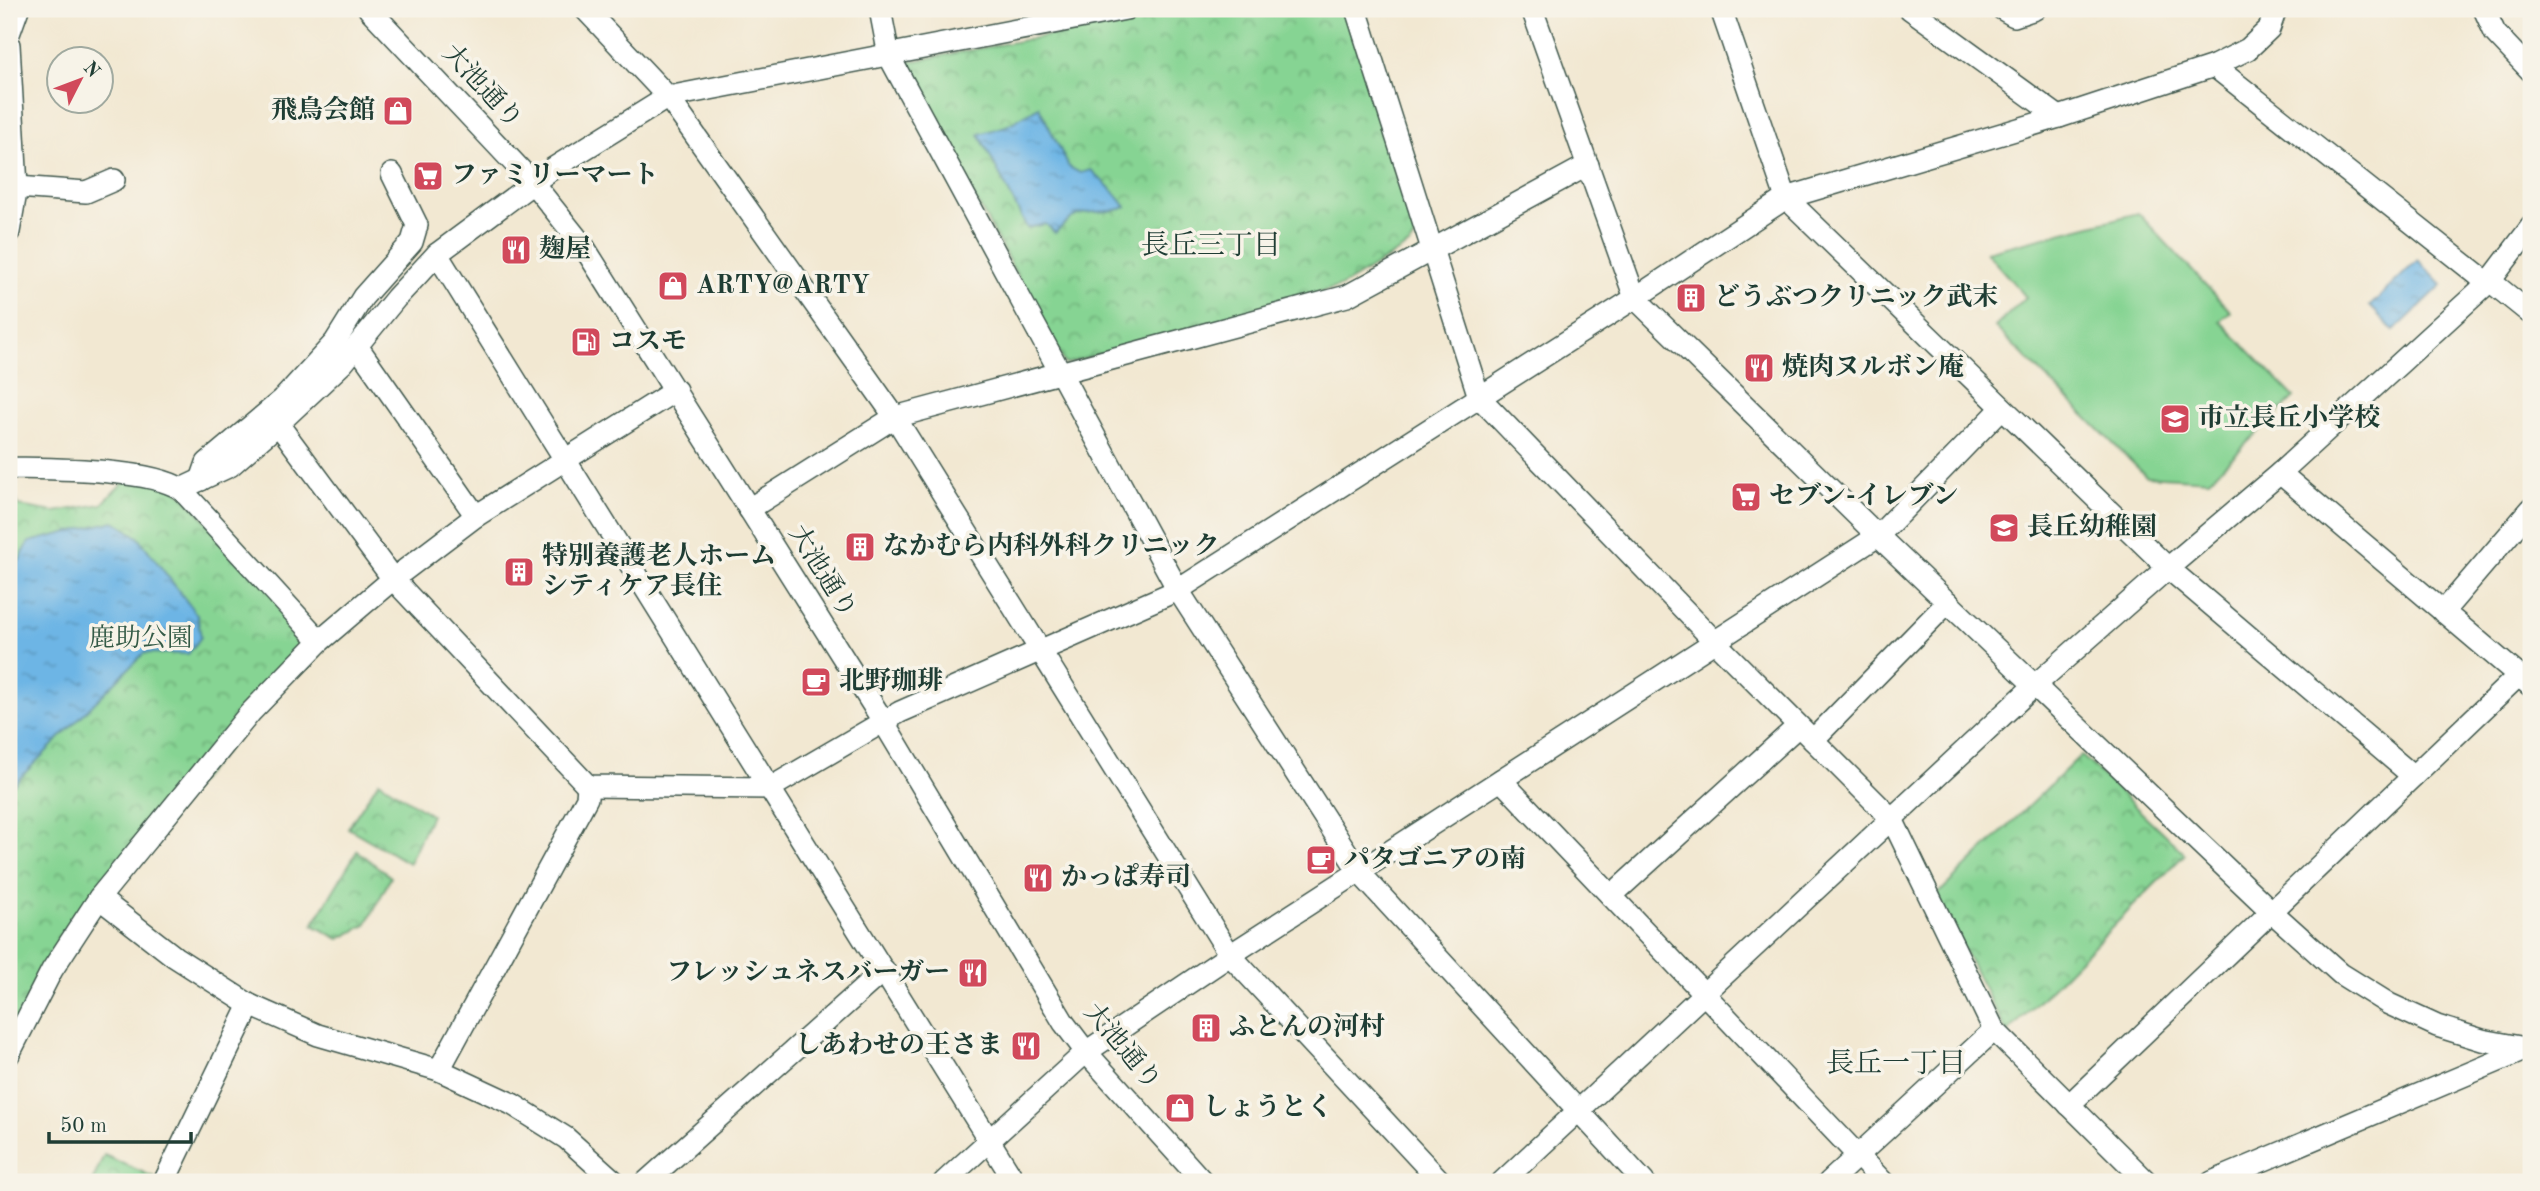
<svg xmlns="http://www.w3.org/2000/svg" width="2540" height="1191" viewBox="0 0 2540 1191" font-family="'Old Standard TT','Noto Serif JP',serif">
	<defs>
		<pattern id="park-crowns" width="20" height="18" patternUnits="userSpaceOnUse" patternTransform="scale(1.75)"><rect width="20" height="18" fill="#86d493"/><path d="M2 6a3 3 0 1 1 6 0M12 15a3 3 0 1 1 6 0" fill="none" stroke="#6dad79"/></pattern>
		<pattern id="water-ripples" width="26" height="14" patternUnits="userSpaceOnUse" patternTransform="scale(1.75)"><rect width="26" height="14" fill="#6db5e5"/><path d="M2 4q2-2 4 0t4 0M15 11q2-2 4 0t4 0" fill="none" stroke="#5994ba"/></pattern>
	</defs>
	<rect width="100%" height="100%" fill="#f7f3e8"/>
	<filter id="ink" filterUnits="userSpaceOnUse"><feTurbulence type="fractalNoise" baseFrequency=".0143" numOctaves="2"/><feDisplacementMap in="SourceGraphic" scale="14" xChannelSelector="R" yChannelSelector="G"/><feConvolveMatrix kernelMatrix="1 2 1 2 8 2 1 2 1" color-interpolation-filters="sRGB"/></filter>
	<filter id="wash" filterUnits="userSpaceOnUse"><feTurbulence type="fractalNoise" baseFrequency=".00686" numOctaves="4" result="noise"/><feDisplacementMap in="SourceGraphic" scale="28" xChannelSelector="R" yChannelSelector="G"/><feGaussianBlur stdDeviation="1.57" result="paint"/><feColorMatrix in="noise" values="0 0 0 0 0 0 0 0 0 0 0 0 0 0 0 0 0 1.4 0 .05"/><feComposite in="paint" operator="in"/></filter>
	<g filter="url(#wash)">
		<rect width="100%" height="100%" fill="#f2e8d2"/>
		<g fill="url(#park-crowns)" stroke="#528864" stroke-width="2">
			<path d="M1188 9H1347L1415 236 1409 245 1342 286 1065 364 905 69 908 62Z"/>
			<path d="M130 475 172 484 320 641 99 898 9 1054V542L15 530 13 513 9 506V485L19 506 54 512 102 504Z"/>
			<path d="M2081 755 2185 854 2007 1033 1936 896Z"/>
			<path d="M379 781 431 815 409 863 348 828Z"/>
			<path d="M357 851 391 877 366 925 339 939 313 925Z"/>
			<path d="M104 1155 156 1178 155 1182H92Z"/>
		</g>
		<path fill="#86d493" stroke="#528864" stroke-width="2" d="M2138 213 2231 312 2220 321 2294 397 2209 480 2146 476 1995 327 2026 297 1986 252Z"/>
		<g fill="url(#water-ripples)" stroke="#46798c" stroke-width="2">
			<path d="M1039 107 1069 167 1080 173 1091 170 1115 193 1126 207C1110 215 1087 208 1072 218 1066 222 1060 228 1055 233L1046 224 1027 228 979 134 1006 126Z"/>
			<path d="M2418 260 2442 285 2394 331 2370 306Z"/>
			<path d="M114 521 138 537 197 615 201 637 188 654 144 653 9 789V580L29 542Z"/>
		</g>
	</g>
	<g filter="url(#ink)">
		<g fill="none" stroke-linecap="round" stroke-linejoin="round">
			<g stroke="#3f574c" stroke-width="24">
				<g id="minor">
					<path d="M369 9 533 183 584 247 883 721 1064 1023 1086 1052 1203 1182"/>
					<path d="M585 9 668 97 895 417 1230 955 1441 1182"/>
					<path d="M880 9 889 56 1178 590 1360 873 1644 1182"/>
					<path d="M1356 9 1479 397 1722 649 1892 819 1994 1030 2147 1182"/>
					<path d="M1532 9 1635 298 1878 536 2271 911 2341 974 2389 1004 2437 1026 2482 1040 2531 1049"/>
					<path d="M1721 9 1786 198 2168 568 2280 473 2490 281 2531 227"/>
					<path d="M1910 9 2059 117"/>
					<path d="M2002 9 2014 16 2035 9"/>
					<path d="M2484 9 2495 33 2531 71"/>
					<path d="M9 34 18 9"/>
					<path d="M9 45 17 187 9 232"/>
					<path d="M2214 66 2488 283"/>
					<path d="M9 184 17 187 86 192 114 180"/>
					<path d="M437 254 1015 1182"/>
					<path d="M2490 281 2531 314"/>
					<path d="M357 346 476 516"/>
					<path d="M278 424 343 363 396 298 437 254 549 171 668 97 1126 9"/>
					<path d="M9 468C50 469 148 468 181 489L230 466 278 424 393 579 588 786 770 788 900 712 1178 590 1635 298 1786 198 2059 117 2214 66 2248 49 2269 29 2276 9"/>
					<path d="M2280 473 2531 686"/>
					<path d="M201 480 207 463 282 400 335 342 363 297 412 242 417 225 392 174"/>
					<path d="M181 489 320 641"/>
					<path d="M749 509 895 417 1347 296 1588 165"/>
					<path d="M2443 612 2531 509"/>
					<path d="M1813 740 1948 602"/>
					<path d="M1501 780 1883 1182"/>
					<path d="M1611 896 1798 726"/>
					<path d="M99 898 175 957 250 1005 318 1035 439 1070 512 1104 566 1138 615 1182"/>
					<path d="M9 1054 52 970 99 898 250 713 320 641 393 579 476 516 676 390"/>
					<path d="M439 1070 587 798 588 786"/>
					<path d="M2069 1105 2519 675"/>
					<path d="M164 1182 250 1005"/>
					<path d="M646 1182 884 970"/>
					<path d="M944 1182 1086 1052 1230 955 1878 536 2002 408"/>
					<path d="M1502 1182 2035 685 2168 568 2413 776"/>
					<path d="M1829 1182 1994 1030"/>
					<path d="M2212 1182 2529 1048"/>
				</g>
			</g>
			<use href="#minor" stroke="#fff" stroke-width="21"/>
		</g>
	</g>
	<defs>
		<g id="shop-square" transform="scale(1.575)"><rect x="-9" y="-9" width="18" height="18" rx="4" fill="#d1495b" stroke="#f7f3e8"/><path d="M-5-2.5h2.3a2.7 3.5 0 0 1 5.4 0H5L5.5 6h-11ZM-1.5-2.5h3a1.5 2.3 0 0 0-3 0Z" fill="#fff"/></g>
		<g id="supermarket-square" transform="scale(1.575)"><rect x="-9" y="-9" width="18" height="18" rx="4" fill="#d1495b" stroke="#f7f3e8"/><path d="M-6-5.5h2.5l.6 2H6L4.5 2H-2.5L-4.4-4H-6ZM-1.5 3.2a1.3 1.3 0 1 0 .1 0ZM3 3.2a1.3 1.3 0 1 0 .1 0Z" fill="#fff"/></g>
		<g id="restaurant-square" transform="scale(1.575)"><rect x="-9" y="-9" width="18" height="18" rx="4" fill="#d1495b" stroke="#f7f3e8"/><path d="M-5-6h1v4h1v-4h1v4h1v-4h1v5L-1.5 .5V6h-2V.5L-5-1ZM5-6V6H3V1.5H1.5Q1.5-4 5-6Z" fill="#fff"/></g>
		<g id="building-square" transform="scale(1.575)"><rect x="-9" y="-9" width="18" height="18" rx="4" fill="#d1495b" stroke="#f7f3e8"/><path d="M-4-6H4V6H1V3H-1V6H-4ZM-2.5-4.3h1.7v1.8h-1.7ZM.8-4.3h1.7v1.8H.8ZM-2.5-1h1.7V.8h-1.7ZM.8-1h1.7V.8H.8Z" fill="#fff"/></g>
		<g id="fuel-square" transform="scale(1.575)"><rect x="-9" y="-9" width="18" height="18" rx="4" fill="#d1495b" stroke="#f7f3e8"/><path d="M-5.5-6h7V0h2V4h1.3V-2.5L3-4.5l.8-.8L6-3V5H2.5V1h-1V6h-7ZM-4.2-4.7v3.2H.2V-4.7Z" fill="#fff"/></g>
		<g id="school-square" transform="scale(1.575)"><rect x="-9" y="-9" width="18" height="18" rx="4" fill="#d1495b" stroke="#f7f3e8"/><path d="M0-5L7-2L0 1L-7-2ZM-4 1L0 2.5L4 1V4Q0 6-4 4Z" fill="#fff"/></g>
		<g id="cafe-square" transform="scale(1.575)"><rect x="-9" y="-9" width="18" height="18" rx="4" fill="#d1495b" stroke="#f7f3e8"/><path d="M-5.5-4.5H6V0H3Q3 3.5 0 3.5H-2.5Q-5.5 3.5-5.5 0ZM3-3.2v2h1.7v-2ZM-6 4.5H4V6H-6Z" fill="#fff"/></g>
	</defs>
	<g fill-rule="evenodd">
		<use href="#shop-square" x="398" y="111"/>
		<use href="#supermarket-square" x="428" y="176"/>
		<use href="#restaurant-square" x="516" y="250"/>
		<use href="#shop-square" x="673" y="286"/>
		<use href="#building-square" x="1691" y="298"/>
		<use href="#fuel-square" x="586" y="342"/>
		<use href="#restaurant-square" x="1759" y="368"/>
		<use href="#school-square" x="2175" y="419"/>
		<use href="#supermarket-square" x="1746" y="497"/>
		<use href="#school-square" x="2004" y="528"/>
		<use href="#building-square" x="860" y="547"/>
		<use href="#building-square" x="519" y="572"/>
		<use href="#cafe-square" x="816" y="682"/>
		<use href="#cafe-square" x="1321" y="860"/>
		<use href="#restaurant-square" x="1038" y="878"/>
		<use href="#restaurant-square" x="973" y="973"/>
		<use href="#building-square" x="1206" y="1028"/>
		<use href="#restaurant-square" x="1026" y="1046"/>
		<use href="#shop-square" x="1180" y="1108"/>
	</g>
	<g text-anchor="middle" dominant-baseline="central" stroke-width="7" stroke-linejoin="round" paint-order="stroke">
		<g font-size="26" fill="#1f3d34" stroke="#f7f3e8">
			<text transform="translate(482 87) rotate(47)">大池通り</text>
			<text transform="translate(822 572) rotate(58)">大池通り</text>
			<text transform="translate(1122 1047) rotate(50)">大池通り</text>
		</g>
		<g font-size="26" font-weight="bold" fill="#1f3d34" stroke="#f7f3e8" text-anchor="start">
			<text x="375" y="111" text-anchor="end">飛鳥会館</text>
			<text x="451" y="176">ファミリーマート</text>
			<text x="539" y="250">麹屋</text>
			<text x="696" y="286">ARTY@ARTY</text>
			<text x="1714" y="298">どうぶつクリニック武末</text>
			<text x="609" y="342">コスモ</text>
			<text x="1782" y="368">焼肉ヌルボン庵</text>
			<text x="2198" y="419">市立長丘小学校</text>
			<text x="1769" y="497">セブン-イレブン</text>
			<text x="2027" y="528">長丘幼稚園</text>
			<text x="883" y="547">なかむら内科外科クリニック</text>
			<text x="542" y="557">特別養護老人ホーム<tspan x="542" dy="30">シティケア長住</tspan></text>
			<text x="839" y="682">北野珈琲</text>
			<text x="1344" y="860">パタゴニアの南</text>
			<text x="1061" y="878">かっぱ寿司</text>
			<text x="950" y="973" text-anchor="end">フレッシュネスバーガー</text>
			<text x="1229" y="1028">ふとんの河村</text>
			<text x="1003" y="1046" text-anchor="end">しあわせの王さま</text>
			<text x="1203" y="1108">しょうとく</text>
		</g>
		<g font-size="26" fill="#345b47" stroke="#f7f3e8">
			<text x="141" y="639">鹿助公園</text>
		</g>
		<g font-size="28" fill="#1f3d34" stroke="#f7f3e8">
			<text x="1211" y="247">長丘三丁目</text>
			<text x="1896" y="1065">長丘一丁目</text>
		</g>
	</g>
	<rect width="2540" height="1191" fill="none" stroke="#f7f3e8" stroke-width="35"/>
	<g transform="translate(80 80) rotate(48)"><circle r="33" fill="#f7f3e8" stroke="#a1aaa0" stroke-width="2"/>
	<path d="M0-5L12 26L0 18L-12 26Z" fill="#d1495b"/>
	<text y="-10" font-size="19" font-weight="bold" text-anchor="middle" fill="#1f3d34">N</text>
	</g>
	<path d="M49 1132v10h142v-10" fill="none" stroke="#1f3d34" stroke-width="3.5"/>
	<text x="60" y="1132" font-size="21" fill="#1f3d34" stroke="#f7f3e8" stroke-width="5" paint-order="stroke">50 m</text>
</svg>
